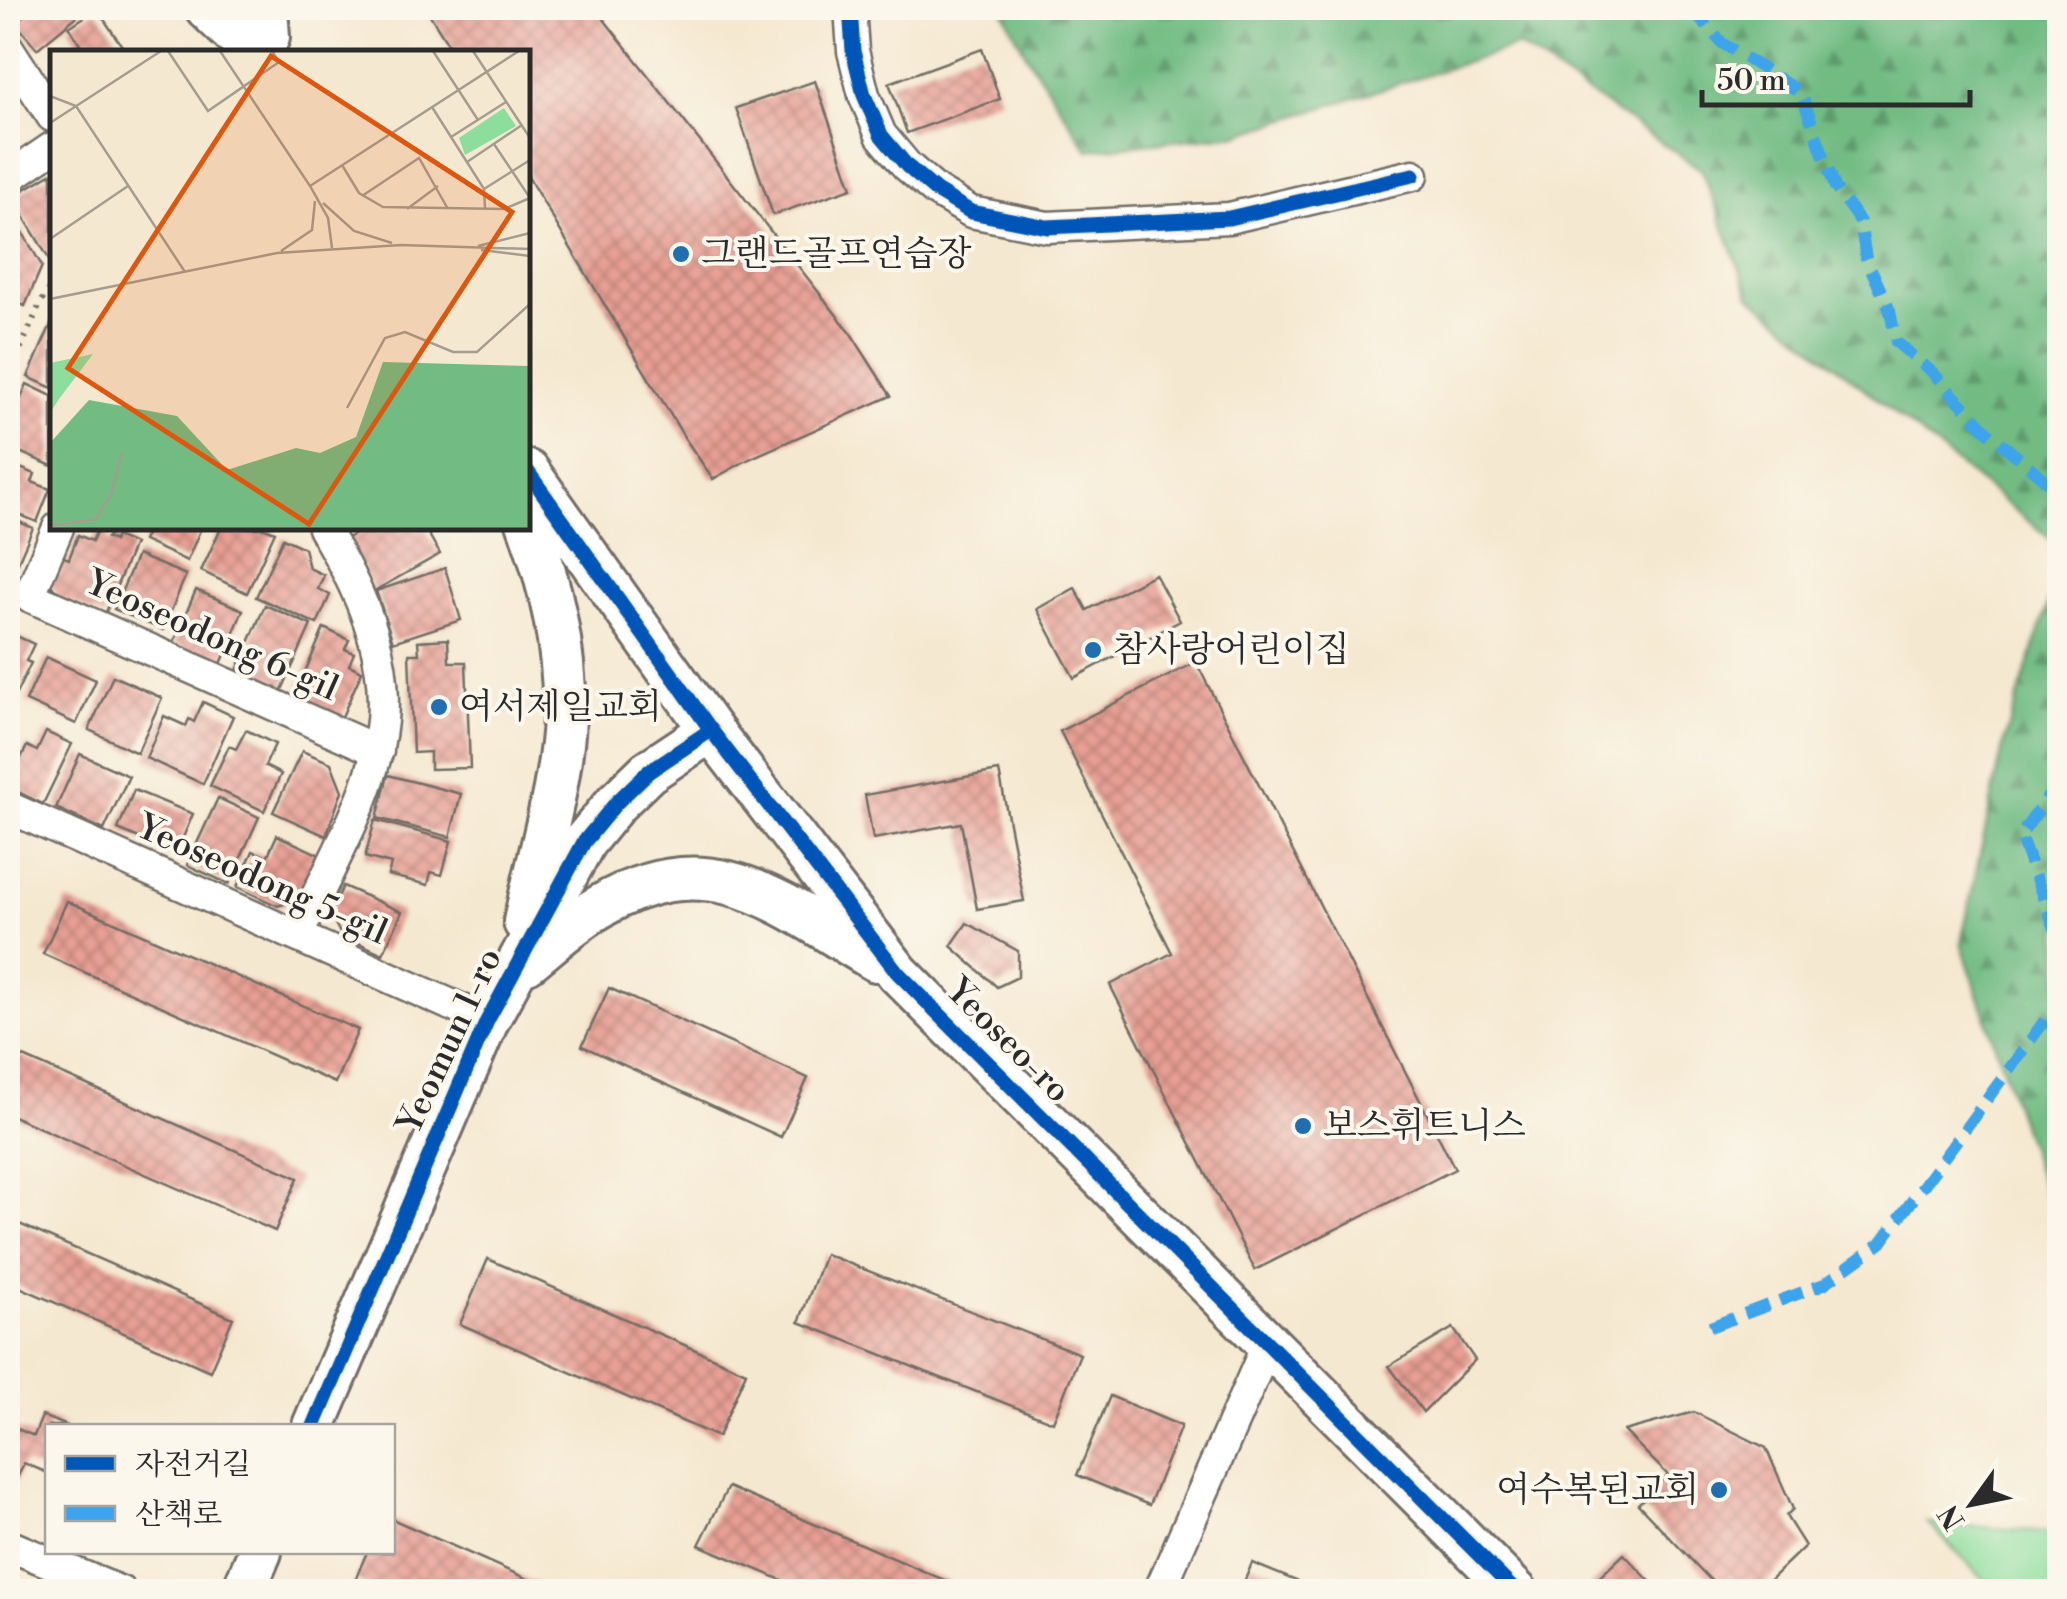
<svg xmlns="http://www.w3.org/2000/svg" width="2067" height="1599" viewBox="0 0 2067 1599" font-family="'Libre Bodoni','Noto Serif KR',serif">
	<defs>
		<pattern id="forest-firs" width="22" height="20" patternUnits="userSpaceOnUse" patternTransform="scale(2.5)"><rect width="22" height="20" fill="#72bc84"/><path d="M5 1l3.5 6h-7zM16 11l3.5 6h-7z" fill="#5e996c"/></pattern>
		<pattern id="building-cross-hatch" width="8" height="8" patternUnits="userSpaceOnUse" patternTransform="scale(2.5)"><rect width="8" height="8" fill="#e89f94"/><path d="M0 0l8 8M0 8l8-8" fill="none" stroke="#bc8279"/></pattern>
	</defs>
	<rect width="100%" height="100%" fill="#fbf7ec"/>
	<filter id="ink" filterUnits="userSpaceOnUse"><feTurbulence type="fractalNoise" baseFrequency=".01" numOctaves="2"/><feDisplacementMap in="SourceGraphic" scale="20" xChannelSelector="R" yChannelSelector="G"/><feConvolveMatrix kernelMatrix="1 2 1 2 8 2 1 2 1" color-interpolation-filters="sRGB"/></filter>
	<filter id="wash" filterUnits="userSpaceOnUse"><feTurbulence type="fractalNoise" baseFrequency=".0048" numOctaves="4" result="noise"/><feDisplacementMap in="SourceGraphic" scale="40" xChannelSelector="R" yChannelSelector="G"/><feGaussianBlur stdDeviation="2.25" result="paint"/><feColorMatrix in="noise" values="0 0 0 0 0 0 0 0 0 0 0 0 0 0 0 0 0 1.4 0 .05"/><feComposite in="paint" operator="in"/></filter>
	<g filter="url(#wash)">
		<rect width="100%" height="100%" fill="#f5e8d0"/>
		<g fill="url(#forest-firs)" stroke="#4e7458" stroke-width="2.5">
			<path d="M1002 8H2059V546L1750 296 1702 170 1518 46 1239 134 1088 150 1027 56Z"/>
			<path d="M2059 569V1237L1961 943 2004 742Z"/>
		</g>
		<path fill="#8ddd9c" stroke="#5c8464" stroke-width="2.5" d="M1928 1523 2059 1533V1591H1995Z"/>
		<g id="blocks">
			<g fill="url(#building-cross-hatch)">
				<path d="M33 8H87L37 49 15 22Z"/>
				<path d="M441 8H595L850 332 891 396 749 459 713 479 684 437 528 177V52H453L430 15Z"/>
				<path d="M97 9 126 52H67L80 44 69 27Z"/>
				<path d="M982 49 1000 99 907 133 889 83Z"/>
				<path d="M815 81 852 188 773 215 736 108Z"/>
				<path d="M52 173V264L12 197Z"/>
				<path d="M8 207 42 266 25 306 8 299Z"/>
				<path d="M52 322V388L28 377Z"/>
				<path d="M27 384 52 396V466L8 447V428Z"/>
				<path d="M8 463 35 474 32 482 50 489 37 522 8 510Z"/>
				<path d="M8 517 33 528 15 569 8 566Z"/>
				<path d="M98 528 110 534 107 538 114 541 116 536 134 544 104 617 58 597 50 582 61 556 69 559 78 535 92 541Z"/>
				<path d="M149 528H201L187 561 143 541Z"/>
				<path d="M221 528H265L275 532 247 593 201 571Z"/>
				<path d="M367 528H425L440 554 374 591 345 539Z"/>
				<path d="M283 538 304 548 309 568 324 575 318 589 330 595 317 624 256 597Z"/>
				<path d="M137 555 186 575 163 630 114 609Z"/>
				<path d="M445 568 461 620 393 642 376 591Z"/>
				<path d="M1155 574 1180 621 1074 678 1037 609 1075 588 1087 610Z"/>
				<path d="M196 590 243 610 221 664 173 644Z"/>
				<path d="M265 605 311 625 281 692 236 673Z"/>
				<path d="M324 628 349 640 345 649 354 653 349 665 362 671 341 719 294 698Z"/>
				<path d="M8 632 34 644 26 661 31 663 14 698 8 695Z"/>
				<path d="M448 639 449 662H466L470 768 430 769V752L413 753 409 654H419L418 641Z"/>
				<path d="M46 657 96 680 76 724 26 701Z"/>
				<path d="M1196 662 1455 1169 1255 1270 1110 985 1172 953 1060 731Z"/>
				<path d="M113 676 162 698 137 753 89 730Z"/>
				<path d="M203 702 233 716 203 784 146 758 164 716 186 726 189 719 194 722Z"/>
				<path d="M246 730 275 744 265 766 281 774 264 811 210 786 229 746 236 749Z"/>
				<path d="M46 732 72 744 43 804 8 787V756L19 762 27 746 37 751Z"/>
				<path d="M302 751 331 763 342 791 326 836 273 812Z"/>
				<path d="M80 754 129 776 104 830 56 808Z"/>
				<path d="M999 771 1024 901 977 909 961 823 873 839 865 795Z"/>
				<path d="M388 775 461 794 450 837 377 818Z"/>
				<path d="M134 790 193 814 176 854 118 829Z"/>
				<path d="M218 798 259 817 229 884 187 865Z"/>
				<path d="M375 820 451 841 442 875 431 872 428 885 388 875 391 864 365 857Z"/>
				<path d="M277 835 320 855 301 898 278 906 237 887 253 851 267 857Z"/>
				<path d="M343 886 402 912 383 954 341 935 330 914Z"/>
				<path d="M67 901 358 1030 335 1083 43 954Z"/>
				<path d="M967 923 1018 951V977L997 987 951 946Z"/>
				<path d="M609 988 808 1078 781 1137 582 1046Z"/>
				<path d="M8 1050 298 1178 275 1231 8 1114Z"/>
				<path d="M8 1219 233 1318 210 1371 8 1282Z"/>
				<path d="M825 1254 1080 1354 1053 1422 799 1322Z"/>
				<path d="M488 1259 746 1372 718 1437 460 1324Z"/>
				<path d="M1453 1328 1475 1360 1423 1412 1389 1366Z"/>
				<path d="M1110 1396 1181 1426 1149 1505 1077 1475Z"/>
				<path d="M1694 1412 1766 1448 1793 1509 1786 1516 1805 1546 1757 1592H1716L1719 1589 1638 1504 1668 1475 1624 1431Z"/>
				<path d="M42 1416 68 1426H48V1473L24 1463 15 1483 8 1480V1425L34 1436Z"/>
				<path d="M728 1487 972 1592H810L699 1545Z"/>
				<path d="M392 1519 557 1592H381L355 1580 367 1552H392Z"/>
				<path d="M1624 1554 1660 1592H1595L1590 1586Z"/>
				<path d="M1252 1563 1321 1591V1592H1240Z"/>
			</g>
		</g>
	</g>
	<g filter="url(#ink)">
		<use href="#blocks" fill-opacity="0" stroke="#726d65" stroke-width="2.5"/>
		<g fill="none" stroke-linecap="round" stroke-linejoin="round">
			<g stroke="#726d65" stroke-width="35">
				<g id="street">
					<path d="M850 8 853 51 864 95 881 135 907 166 936 191 971 212 1047 227 1229 218 1413 175"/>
					<path d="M8 48 52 116"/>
					<path d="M8 178 52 148"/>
					<path d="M58 528 29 596 378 751"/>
					<path d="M8 807 487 1021"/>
					<path d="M297 936C378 770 429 703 323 528"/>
					<path d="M8 1545 121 1592"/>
					<path d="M1159 1592 1268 1343"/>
				</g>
			</g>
			<g stroke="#726d65" stroke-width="48">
				<g id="secondary">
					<path d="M207 8 253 52"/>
					<path d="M266 8 268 37"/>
					<path d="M528 472 711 730 898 973 1516 1592"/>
					<path d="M525 922C538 858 562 781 564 717 566 649 551 585 528 522"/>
					<path d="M527 962C551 943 574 921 601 906 712 841 781 904 876 960"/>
					<path d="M314 1426 487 1021 584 842 616 803 648 772 711 730"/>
					<path d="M243 1592 260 1552"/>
				</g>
			</g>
			<path stroke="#726d65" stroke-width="6" stroke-dasharray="2.5 8" stroke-linecap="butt" d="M8 377 41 302 52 285"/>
			<use href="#street" stroke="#fff" stroke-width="30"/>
			<use href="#secondary" stroke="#fff" stroke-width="42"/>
			<g stroke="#3ea3eb" stroke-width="12" stroke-dasharray="25 12" stroke-linecap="butt">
				<path d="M1690 8 1722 43 1801 93 1835 187 1860 222 1866 258 1890 311 1896 342 1932 372 1989 433 2046 481 2060 483"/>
				<path d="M2060 780 2020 836 2060 942"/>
				<path d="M1710 1327 1824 1284 1881 1243 2060 1000"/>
			</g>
			<g stroke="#fbf7ec" stroke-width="21">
				<g id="cycleway">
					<path d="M850 8 853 51 864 95 881 135 907 166 936 191 971 212 1047 227 1229 218 1413 175"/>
					<path d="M528 472 711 730 898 973 1516 1592"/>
					<path d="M314 1426 487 1021 584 842 616 803 648 772 711 730"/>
				</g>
			</g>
			<use href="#cycleway" stroke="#0057b8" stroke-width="15"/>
		</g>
	</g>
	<g fill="#1f6fb2" stroke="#fbf7ec" stroke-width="4">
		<circle cx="681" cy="254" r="10"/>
		<circle cx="1093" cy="650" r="10"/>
		<circle cx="439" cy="707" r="10"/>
		<circle cx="1303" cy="1126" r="10"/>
		<circle cx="1719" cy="1490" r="10"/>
	</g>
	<g text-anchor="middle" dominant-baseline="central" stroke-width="8" stroke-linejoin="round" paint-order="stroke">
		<g font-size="35" fill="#2b2b2b" stroke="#fbf7ec" text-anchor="start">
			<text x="701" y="254">그랜드골프연습장</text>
			<text x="1113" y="650">참사랑어린이집</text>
			<text x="459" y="707">여서제일교회</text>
			<text x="1323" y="1126">보스휘트니스</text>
			<text x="1699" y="1490" text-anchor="end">여수복된교회</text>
		</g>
		<g font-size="35" fill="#2b2b2b" stroke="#fbf7ec">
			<text transform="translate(212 636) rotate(24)">Yeoseodong 6-gil</text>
			<text transform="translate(262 880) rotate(24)">Yeoseodong 5-gil</text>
			<text transform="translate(450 1041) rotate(-65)">Yeomun 1-ro</text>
			<text transform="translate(1008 1041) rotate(45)">Yeoseo-ro</text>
		</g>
	</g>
	<g transform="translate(50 50)">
		<rect width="480" height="480" fill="#f5e8d0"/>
		<path d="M333 312 480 316V479H0V393L39 350 127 366 177 420 246 398 270 403 306 387Z" fill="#72bc84"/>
		<path d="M454 58 466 76 415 105 409 88ZM43 304 9 349 0 363V313Z" fill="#8ddd9c"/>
		<path fill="none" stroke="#a49c8e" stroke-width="2.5" d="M118 1 158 61 229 12 222 1M170 1 260 136 278 168 282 198M383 1 428 70M423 1 480 88M0 46 26 56 135 222M382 57 434 139 435 159M0 73 111 1M401 87 456 52M444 94 480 148M417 112 472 75M292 115 309 143 333 157 454 159 480 148M260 136 469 1M434 139 480 110M312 146 369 108 398 159M273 153 304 181 342 193M357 159 388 136M0 189 78 136M428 196 480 183M431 200 480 206M231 201 262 180 265 151M0 249 227 203 351 195 480 199M297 358 335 288 355 282 403 302H427L480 254M0 476 46 469 61 444 72 403"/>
		<path fill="#df570e" fill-opacity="0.15" stroke="#df570e" stroke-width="5" d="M221 6 462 162 259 474 18 318Z"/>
		<rect width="480" height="480" fill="none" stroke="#2b2b2b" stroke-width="5"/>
	</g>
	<rect width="2067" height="1599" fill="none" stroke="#fbf7ec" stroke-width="40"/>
	<rect x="45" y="1424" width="350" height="130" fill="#fbf7ec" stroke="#a8a59f" stroke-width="2.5"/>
	<rect x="65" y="1456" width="50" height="15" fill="#0057b8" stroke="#a8a59f" stroke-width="2.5"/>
	<text x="135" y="1474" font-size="30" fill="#2b2b2b">자전거길</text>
	<rect x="65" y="1506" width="50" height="15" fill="#3ea3eb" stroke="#a8a59f" stroke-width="2.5"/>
	<text x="135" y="1524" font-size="30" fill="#2b2b2b">산책로</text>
	<g transform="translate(1972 1504) rotate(237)" stroke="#fbf7ec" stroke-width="8" paint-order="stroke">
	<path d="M0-8L18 38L0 25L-18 38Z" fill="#2b2b2b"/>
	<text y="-15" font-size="28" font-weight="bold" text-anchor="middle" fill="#2b2b2b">N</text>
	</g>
	<path d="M1702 90v15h268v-15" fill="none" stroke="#2b2b2b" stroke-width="5"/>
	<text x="1717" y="90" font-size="30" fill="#2b2b2b" stroke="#fbf7ec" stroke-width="8" paint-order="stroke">50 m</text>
</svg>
